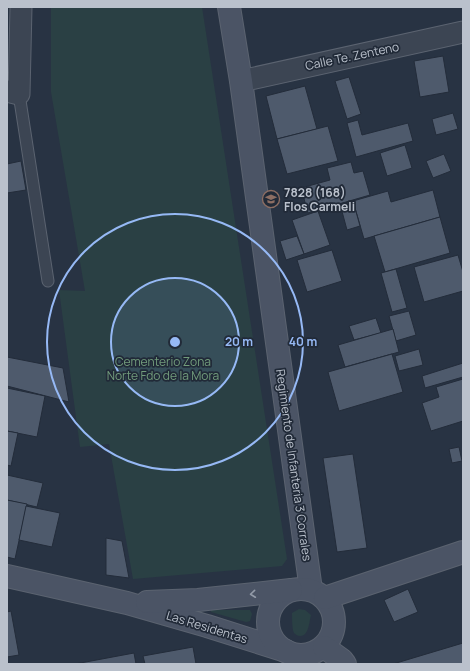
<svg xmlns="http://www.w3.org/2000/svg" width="470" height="671" viewBox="0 0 470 671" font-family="Manrope,sans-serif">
	<rect width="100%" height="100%" fill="#283343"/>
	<g fill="#2a4044">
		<path d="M51 7H202L287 559 282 566 133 579 109 444 80 447 59 290 85 291 51 92Z"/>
		<path d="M299 609 305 610 311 615C309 622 309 636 300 636 298 636 296 635 294 633 292 629 292 618 292 613Z"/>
		<path d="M211 610H250L252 614 250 621 246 622 211 612Z"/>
	</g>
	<g fill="#4e5a6c" stroke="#232c3a">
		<path d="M443 56 449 92 420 97 414 61Z"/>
		<path d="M349 77 361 114 347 119 335 81Z"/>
		<path d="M305 86 317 129 277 139 266 96Z"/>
		<path d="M453 113 458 129 436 135 432 119Z"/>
		<path d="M358 120 362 135 408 123 413 141 356 157 347 123Z"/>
		<path d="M328 126 338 161 287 174 277 139Z"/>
		<path d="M405 145 412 168 387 176 380 153Z"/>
		<path d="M444 154 451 171 433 178 426 161Z"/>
		<path d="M21 161 26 190 7 193V164Z"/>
		<path d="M351 162 354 173 363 171 370 195 308 213 301 188 330 180 327 168Z"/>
		<path d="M433 190 440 217 364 239 353 201 388 191 391 202Z"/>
		<path d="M353 201 360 226 347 230 340 204Z"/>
		<path d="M318 211 330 245 304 254 292 220Z"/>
		<path d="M440 217 450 253 385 272 374 236Z"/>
		<path d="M297 236 304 254 286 260 280 241Z"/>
		<path d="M332 250 342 281 307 292 297 260Z"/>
		<path d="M458 255 463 272V291L424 302 414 267Z"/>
		<path d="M396 269 407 308 392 312 381 273Z"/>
		<path d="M409 311 416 335 396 341 389 316Z"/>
		<path d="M376 318 381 333 354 340 349 326Z"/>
		<path d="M393 329 399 352 345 367 338 345Z"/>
		<path d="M419 349 423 365 399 371 395 356Z"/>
		<path d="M392 354 403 392 339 411 328 372Z"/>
		<path d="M7 357 63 368 69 402 7 386Z"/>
		<path d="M463 363V377L425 388 422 376Z"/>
		<path d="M463 379V421L431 431 422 403 439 397 436 387Z"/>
		<path d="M7 388 45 396 37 437 7 431Z"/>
		<path d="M7 431 18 433 11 466 7 465Z"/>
		<path d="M459 447 462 461 452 463 449 449Z"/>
		<path d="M353 454 367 548 337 552 323 458Z"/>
		<path d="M7 475 43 483 37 507 7 500Z"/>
		<path d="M7 500 27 504 15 559 7 557Z"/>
		<path d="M26 506 60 513 52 547 19 540Z"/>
		<path d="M106 538 122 541 129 578 106 575Z"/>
		<path d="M408 589 418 612 394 622 384 600Z"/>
		<path d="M11 611 19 655 7 657V612Z"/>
		<path d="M463 643V664H393Z"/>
		<path d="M193 647 196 664H145L143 656Z"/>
		<path d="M134 653 136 664H75Z"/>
	</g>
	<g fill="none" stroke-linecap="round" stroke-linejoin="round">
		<g stroke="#5b6370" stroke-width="13">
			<path id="lane" d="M19 94 48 281"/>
		</g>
		<g stroke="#5b6370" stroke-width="23">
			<g id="street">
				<path d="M241 81 463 32"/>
				<path d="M7 91 19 94 21 7"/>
			</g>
		</g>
		<g stroke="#5b6370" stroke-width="24">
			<g id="secondary">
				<path d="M229 7 241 81 311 590"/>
				<path d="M7 576 127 603 207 626 286 651"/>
				<circle cx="301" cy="622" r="33"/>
				<path d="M325 598 463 552"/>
				<path d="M147 602 198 600 291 590"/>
				<path d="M324 647 342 660 345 664"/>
			</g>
		</g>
		<use href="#lane" stroke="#3c4553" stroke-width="11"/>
		<use href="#street" stroke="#3c4553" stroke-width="21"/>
		<use href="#secondary" stroke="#4b5465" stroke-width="22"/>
	</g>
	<defs><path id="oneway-chevron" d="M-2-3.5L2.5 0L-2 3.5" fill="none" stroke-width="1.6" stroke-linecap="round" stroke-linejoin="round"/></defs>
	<use stroke="#939ba8" href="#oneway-chevron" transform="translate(253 594) rotate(174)"/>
	<circle cx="175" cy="342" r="64" fill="#96b9f5" fill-opacity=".12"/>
	<g fill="none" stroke="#96b9f5" stroke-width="2">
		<circle cx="175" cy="342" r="64"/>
		<circle cx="175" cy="342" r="128"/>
	</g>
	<defs>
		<g id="school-ring" transform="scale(0.9)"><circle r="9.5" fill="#212a38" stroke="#8d6e63" stroke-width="1.5"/><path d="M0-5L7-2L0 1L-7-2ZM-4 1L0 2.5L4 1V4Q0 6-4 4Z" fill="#8d6e63"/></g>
	</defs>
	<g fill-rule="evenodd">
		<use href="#school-ring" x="271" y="199"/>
	</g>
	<g text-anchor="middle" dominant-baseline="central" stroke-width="3.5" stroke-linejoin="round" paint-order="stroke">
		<g font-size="12" fill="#bac1cc" stroke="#212a38">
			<text transform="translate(352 56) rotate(-12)">Calle Te. Zenteno</text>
			<text transform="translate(294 465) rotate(82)">Regimiento de Infanteria 3 Corrales</text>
			<text transform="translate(207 627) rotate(17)">Las Residentas</text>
		</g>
		<g font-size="12" font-weight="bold" fill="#bac1cc" stroke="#212a38" text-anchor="start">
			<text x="284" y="192">7828 (168)<tspan x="284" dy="14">Flos Carmeli</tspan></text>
		</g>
		<g font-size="12" fill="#729c7c" stroke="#212a38">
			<text x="163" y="361">Cementerio Zona<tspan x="163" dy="14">Norte Fdo de la Mora</tspan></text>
		</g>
	</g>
	<circle cx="175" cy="342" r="6" fill="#96b9f5" stroke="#212a38" stroke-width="2"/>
	<g font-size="12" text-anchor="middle" font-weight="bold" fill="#96b9f5" stroke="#212a38" stroke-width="3.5" stroke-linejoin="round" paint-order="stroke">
		<text x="239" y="346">20 m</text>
		<text x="303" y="346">40 m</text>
	</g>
	<rect width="470" height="671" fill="none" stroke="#bac1cc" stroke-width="16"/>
</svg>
